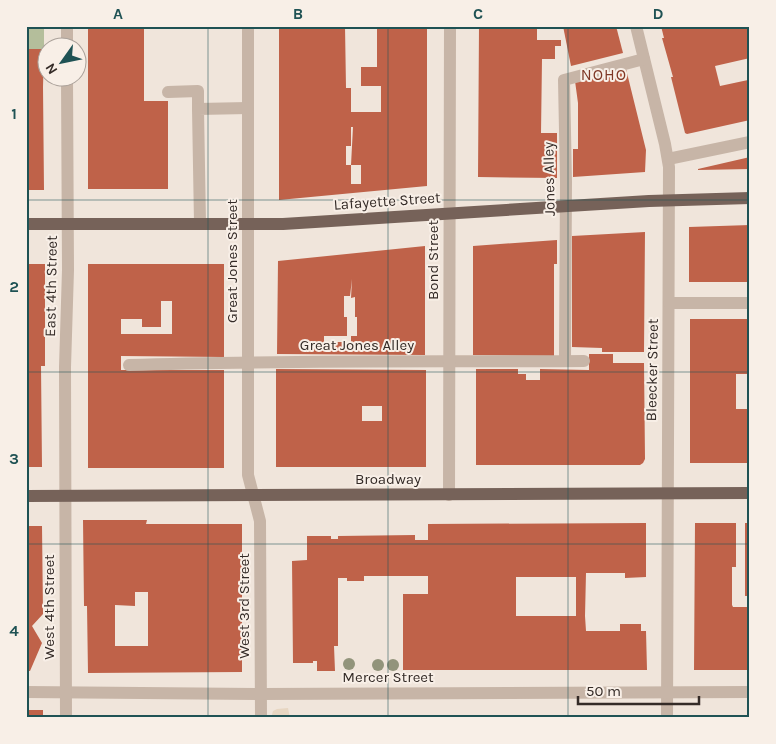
<svg xmlns="http://www.w3.org/2000/svg" width="776" height="744" viewBox="0 0 776 744" font-family="Karla,sans-serif">
	<rect width="100%" height="100%" fill="#f0e5db"/>
	<g fill="#b4be9b">
		<rect x="26" y="26" width="18" height="23"/>
		<path d="M353 715 528 718H353Z"/>
	</g>
	<path fill="#e7d6c2" d="M288 708 290 718H271L273 711 277 709Z"/>
	<g fill="#bf6249" fill-rule="evenodd">
		<path d="M88 26 144 27V101H168V189H88Z"/>
		<path d="M279 26H345L346 88H351V112H381V86H361V67H377V26H427V186L279 200ZM351 127H353L351 165H361V184H351V165H346V146H351Z"/>
		<path d="M479 26H537V40H561V46H555V59H542L541 133H557V178L478 177Z"/>
		<path d="M563 26H616L623 53 571 66Z"/>
		<path d="M661 26H750V58L715 66 720 86 748 80V77H750V120L687 134 685 133 671 77H673L662 38H664Z"/>
		<path d="M26 49H44L43 87 44 190H26Z"/>
		<path d="M626 69 646 150 645 172 573 177V149H578V103L575 81Z"/>
		<path d="M750 157V169L698 170V169Z"/>
		<path d="M750 225V282H689V227Z"/>
		<path d="M645 232 644 352H602V348L572 347V236Z"/>
		<path d="M557 240V264H554V356L473 355V246Z"/>
		<path d="M425 246V355L277 354 278 261ZM352 279 351 298 355 297V317H357V336H351V342H324V336H347V317H344V296H350Z"/>
		<path d="M26 264H45V366H41L42 467H26Z"/>
		<path d="M88 264H224V357L121 356V370H224V468H88ZM161 301H172V334H121V319H142V327H161Z"/>
		<path d="M690 319H750V374H736V409H750V463H690Z"/>
		<path d="M589 354H613V363H644L645 459 643 463 640 465H476V369H518V374H526V380H540V369L589 370Z"/>
		<path d="M276 369 426 370V467H276ZM362 406H382V421H362Z"/>
		<path d="M83 520H147L146 524H242V672L88 673 87 606H84ZM135 592H148V646H115V605L135 606Z"/>
		<path d="M646 523V577L625 578V573H586L585 616 586 631H620V624H641V631H646L647 670H403V594H428V576H364V581H347V578H338V646H334L335 671H317V661H313V663H293L292 561 307 560V536H331V539H338V536L415 535V540H428V524ZM516 577H576V616H516Z"/>
		<path d="M695 523H736V567H732V605L733 607H749L750 610V670H694Z"/>
		<rect x="745" y="523" width="5" height="73"/>
		<path d="M26 526H42L43 614 32 626 42 643 30 671H26Z"/>
		<rect x="26" y="710" width="17" height="8"/>
	</g>
	<g fill="none" stroke-linecap="round" stroke-linejoin="round">
		<g stroke="#c7b5a7" stroke-width="12">
			<path d="M67 26V48"/>
			<path d="M248 26V475L260 521 261 718"/>
			<path d="M636 26 665 144 669 167 667 718"/>
			<path d="M168 92 198 91V109"/>
			<path d="M668 159 750 142"/>
			<path d="M200 223 198 109 248 108"/>
			<path d="M669 303H750"/>
			<path d="M565 361 566 182 564 80 644 59"/>
			<path d="M129 365C281 360 433 362 584 361"/>
			<path d="M449 495 450 26"/>
			<path d="M26 692 261 694 750 692"/>
			<path d="M66 718 65 367 68 270 67 78"/>
		</g>
		<g stroke="#766259" stroke-width="12">
			<path d="M26 224H283L649 201 750 198"/>
			<path d="M26 496 750 493"/>
		</g>
	</g>
	<g fill="#92947b">
		<circle cx="349" cy="664" r="6"/>
		<circle cx="378" cy="665" r="6"/>
		<circle cx="393" cy="665" r="6"/>
	</g>
	<path fill="none" stroke="#1f5254" stroke-width="1" stroke-opacity="0.55" d="M208 26V718M388 26V718M568 26V718M26 200H750M26 372H750M26 544H750"/>
	<g text-anchor="middle" dominant-baseline="central" stroke-width="4" stroke-linejoin="round" paint-order="stroke">
		<g font-size="15" fill="#342b27" stroke="#f8efe7">
			<text transform="translate(549 179) rotate(-91)">Jones Alley</text>
			<text transform="translate(387 201) rotate(-4)">Lafayette Street</text>
			<text transform="translate(433 260) rotate(-90)">Bond Street</text>
			<text transform="translate(232 261) rotate(-90)">Great Jones Street</text>
			<text transform="translate(51 286) rotate(-89)">East 4th Street</text>
			<text x="357" y="345">Great Jones Alley</text>
			<text transform="translate(652 370) rotate(-89)">Bleecker Street</text>
			<text x="388" y="479">Broadway</text>
			<text transform="translate(244 606) rotate(-90)">West 3rd Street</text>
			<text transform="translate(49 607) rotate(-90)">West 4th Street</text>
			<text x="388" y="677">Mercer Street</text>
		</g>
		<g font-size="16" letter-spacing="1" fill="#7f3725" stroke="#f8efe7">
			<text x="604" y="74">NOHO</text>
		</g>
	</g>
	<rect width="776" height="744" fill="none" stroke="#f8efe7" stroke-width="55"/>
	<g transform="translate(62 62) rotate(237)"><circle r="24" fill="#f8efe7" stroke="#aaa19a"/>
	<path d="M0-4L9 19L0 12L-9 19Z" fill="#1f5254"/>
	<text y="-8" font-size="14" font-weight="bold" text-anchor="middle" fill="#342b27">N</text>
	</g>
	<path d="M578 696v8h121v-8" fill="none" stroke="#342b27" stroke-width="2.5"/>
	<text x="586" y="696" font-size="15" fill="#342b27" stroke="#f8efe7" stroke-width="4" paint-order="stroke">50 m</text>
	<rect x="28" y="28" width="720" height="688" fill="none" stroke="#1f5254" stroke-width="2"/>
	<g font-size="16" text-anchor="middle" font-weight="bold" fill="#1f5254">
		<text x="118" y="19">A</text>
		<text x="298" y="19">B</text>
		<text x="478" y="19">C</text>
		<text x="658" y="19">D</text>
		<text x="14" y="119">1</text>
		<text x="14" y="292">2</text>
		<text x="14" y="464">3</text>
		<text x="14" y="636">4</text>
	</g>
</svg>
